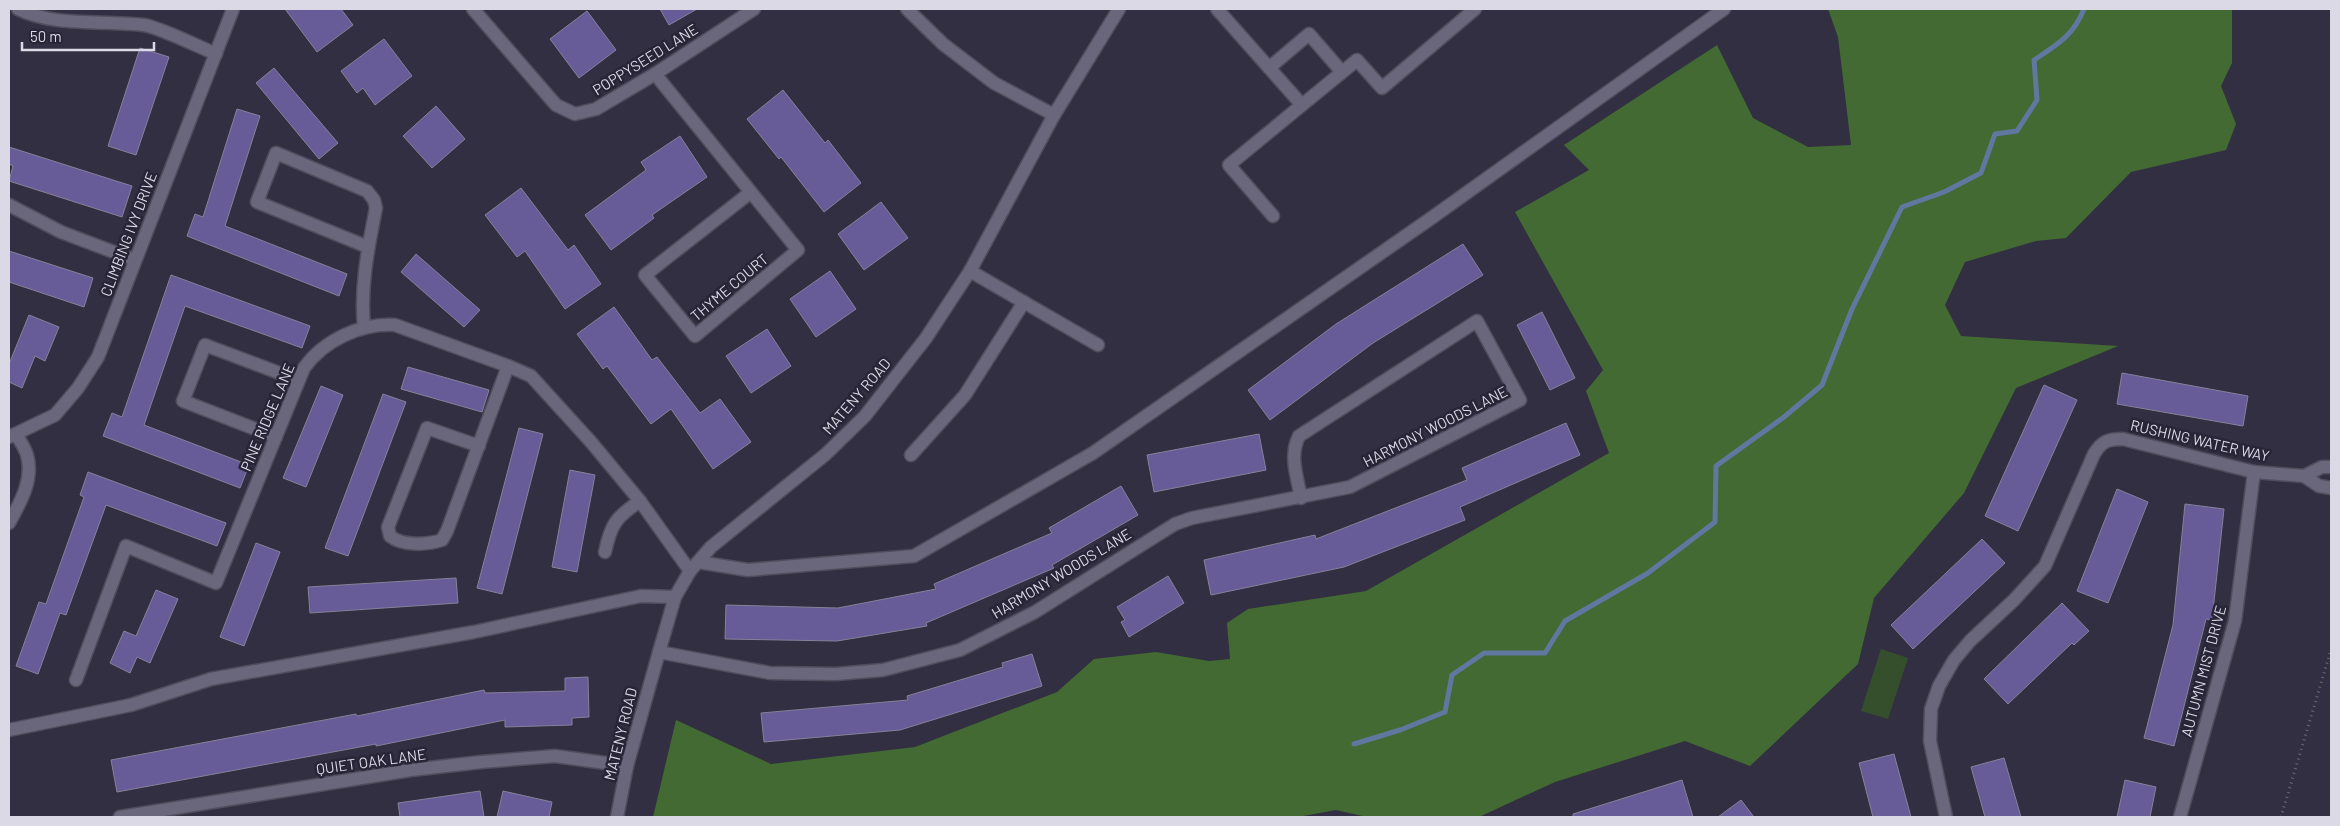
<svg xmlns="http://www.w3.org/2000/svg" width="2340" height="826" viewBox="0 0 2340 826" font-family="Barlow,sans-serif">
	<rect width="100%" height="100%" fill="#322f42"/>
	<path fill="#354f2c" d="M1881 649 1908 658 1888 719 1861 711Z"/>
	<path fill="#426a32" d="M1828 9H2232V63L2221 86 2236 124 2226 150 2131 172 2066 238 2036 241 1965 262 1945 305 1961 336 2118 346 2016 388 1964 493 1874 598 1858 664 1750 766 1685 741 1555 782 1479 817H1367L1336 810 1298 817H653L676 720 771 764 915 747 1057 692 1094 659 1156 652 1209 661 1230 659 1227 623 1248 609 1366 591 1609 453 1586 391 1603 370 1515 212 1589 170 1564 145 1717 45 1753 118 1808 147 1851 145 1838 37Z"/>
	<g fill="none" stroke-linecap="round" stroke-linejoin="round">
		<path stroke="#6078a0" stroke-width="5" d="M1354 744 1400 730 1445 712 1452 675 1484 653H1545L1565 621 1648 573 1715 522 1716 466 1784 417 1822 385 1852 309 1902 207 1944 192 1981 173 1995 134 2017 131 2037 100 2034 60C2058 44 2073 36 2084 9"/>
	</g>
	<g fill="#675b98" stroke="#858299">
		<path d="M285 9H341L353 25 317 52Z"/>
		<path d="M660 9H697L669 25Z"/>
		<path d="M587 11 616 50 579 78 550 39Z"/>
		<path d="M384 39 412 76 375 105 363 88 357 93 341 71Z"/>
		<path d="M140 48 169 57 136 155 108 146Z"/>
		<path d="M274 68 338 143 319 159 256 83Z"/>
		<path d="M783 90 825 143 828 140 861 183 824 212 781 157 779 159 747 119Z"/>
		<path d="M436 106 465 139 432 168 403 136Z"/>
		<path d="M237 109 260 116 225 226 347 274 339 296 187 236 195 214 203 217Z"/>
		<path d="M680 136 707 177 652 215 654 218 611 250 585 215 646 170 641 162Z"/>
		<path d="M9 147 132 186 122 217 9 181 13 166 9 164Z"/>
		<path d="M521 188 568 250 574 245 601 284 565 309 525 251 517 257 485 215Z"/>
		<path d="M881 202 908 238 864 270 838 234Z"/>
		<path d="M1463 244 1483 275 1373 343 1270 420 1248 390 1336 324Z"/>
		<path d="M9 251 93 278 84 307 9 282Z"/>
		<path d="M416 254 480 310 464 327 401 272Z"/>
		<path d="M830 271 856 309 816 337 790 299Z"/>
		<path d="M171 275 310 326 302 348 185 306 144 425 249 465 240 488 103 436 112 413 122 417Z"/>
		<path d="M614 307 652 360 657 357 700 413 720 399 751 442 713 469 671 409 651 424 607 366 603 369 577 334Z"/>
		<path d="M1542 312 1575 378 1550 390 1517 325Z"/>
		<path d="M29 315 59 327 45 361 35 356 22 388 9 382V364Z"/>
		<path d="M767 329 791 366 751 393 726 356Z"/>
		<path d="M408 367 489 390 482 412 401 389Z"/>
		<path d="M2122 373 2248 396 2243 426 2117 404Z"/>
		<path d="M2044 385 2077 400 2018 531 1985 516Z"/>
		<path d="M321 386 343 395 306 487 283 478Z"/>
		<path d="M383 394 406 402 348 556 325 548Z"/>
		<path d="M1566 423 1580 455 1460 507 1465 520 1344 567 1211 595 1204 560 1315 535 1316 539 1467 480 1462 468Z"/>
		<path d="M519 428 543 434 502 594 477 588Z"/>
		<path d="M1259 434 1266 470 1154 492 1147 455Z"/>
		<path d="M570 470 595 475 577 572 552 567Z"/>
		<path d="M88 472 226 523 217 546 106 505 66 615 60 613 38 674 16 666 39 602 46 604 84 497 80 495Z"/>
		<path d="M1121 486 1138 515 1052 565 1054 568 926 623 927 626 837 641 725 639 726 605 838 608 936 589 934 584 1052 533 1049 528Z"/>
		<path d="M2117 489 2148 502 2108 603 2077 591Z"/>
		<path d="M2185 504 2224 509 2212 620 2206 619 2174 746 2144 738 2173 625Z"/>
		<path d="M1982 539 2005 563 1913 649 1891 625Z"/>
		<path d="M256 543 280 552 244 646 220 637Z"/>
		<path d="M1168 576 1184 603 1129 637 1121 622 1125 620 1117 607Z"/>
		<path d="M456 578 458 603 310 613 308 587Z"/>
		<path d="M156 590 178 599 150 663 137 657 130 673 110 663 124 631 136 636Z"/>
		<path d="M2062 603 2089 631 2074 645 2072 643 2008 704 1984 679Z"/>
		<path d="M1032 654 1042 686 900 730 764 742 761 713 908 700 907 696 1003 667 1002 663Z"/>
		<path d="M588 677 589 717 572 718V725L505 727V720L376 746V744L117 792 111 760 356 714 357 716 484 690 485 693 565 691V678Z"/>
		<path d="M1894 754 1911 817H1873L1859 763Z"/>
		<path d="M2004 758 2021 817H1985L1971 767Z"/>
		<path d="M1682 780 1693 817H1573V814Z"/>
		<path d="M2125 780 2156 787 2150 817H2117Z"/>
		<path d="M480 791 484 817H400L398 803Z"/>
		<path d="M503 791 552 802 549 817H497Z"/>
		<path d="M1741 800 1754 817H1718Z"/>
	</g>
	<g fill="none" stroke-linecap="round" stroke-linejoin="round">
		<g stroke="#504d5d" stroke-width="15">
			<g id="minor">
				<path d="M18 9C54 27 105 20 144 25 161 28 197 46 216 54"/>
				<path d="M473 9 556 105 575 114 596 109 655 74 754 9"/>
				<path d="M907 9 943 44 994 83 1054 115"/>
				<path d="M1217 9 1302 105 1229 165 1273 216"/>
				<path d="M1269 68 1309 34 1342 72"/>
				<path d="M655 74 798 250 695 336 645 275 751 192"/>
				<path d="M1302 105 1357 60 1382 88 1475 9"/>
				<path d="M9 205 61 232 135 260"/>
				<path d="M970 271 1098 345"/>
				<path d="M364 327C360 287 368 248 376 208L374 200 367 191 276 153 257 202 368 247"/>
				<path d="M9 437 55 415 78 388 98 357 233 9"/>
				<path d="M276 437 183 401 205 345 298 380"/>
				<path d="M479 446 427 428 388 527 390 536C402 546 427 545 442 540L447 531 508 366"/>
				<path d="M911 455 965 395 1024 302"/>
				<path d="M2304 476 2322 467H2331"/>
				<path d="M9 523C20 503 34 480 27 455 25 448 20 441 16 434"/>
				<path d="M605 552C611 524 616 517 640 501"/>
				<path d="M698 562 748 570 914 556 1093 453 1430 219 1724 9"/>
				<path d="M659 652 770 673 836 674 883 670 960 650 1035 612 1175 524 1192 518 1350 487 1520 400 1477 321 1299 436C1289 456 1297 476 1301 498"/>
				<path d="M76 680 126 546 216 583 304 368C324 340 361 323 395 325L508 366 531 376 591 442 640 501 690 571"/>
				<path d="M9 730 131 705 211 679 474 632 641 596 675 597"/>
				<path d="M120 817 411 770 481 762 555 756 627 766"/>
				<path d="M617 817 627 766 659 652 675 597 690 571 711 547 826 454 865 416 926 338 970 271 1054 115 1119 9"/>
				<path d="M1946 817 1930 741 1931 709 1939 686 1954 660 1970 641 2014 600 2045 566 2094 454C2102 441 2108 439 2123 439L2254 472 2304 476 2319 486 2331 488"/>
				<path d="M2180 817 2235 621 2254 472"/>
			</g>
		</g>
		<path stroke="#6a6778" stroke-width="3" stroke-dasharray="1 4" stroke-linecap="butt" d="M2281 817 2331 650"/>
		<use href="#minor" stroke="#6a677d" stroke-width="12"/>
	</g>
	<g text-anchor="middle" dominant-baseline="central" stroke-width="5" stroke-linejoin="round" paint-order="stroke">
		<g font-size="15" fill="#dad9e5" stroke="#282538">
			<text transform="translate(645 59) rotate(-32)">POPPYSEED LANE</text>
			<text transform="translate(128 234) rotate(-69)">CLIMBING IVY DRIVE</text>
			<text transform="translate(729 287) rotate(-40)">THYME COURT</text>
			<text transform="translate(856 396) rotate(-49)">MATENY ROAD</text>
			<text transform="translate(267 417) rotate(-67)">PINE RIDGE LANE</text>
			<text transform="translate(1435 426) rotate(-27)">HARMONY WOODS LANE</text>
			<text transform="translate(2200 440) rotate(13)">RUSHING WATER WAY</text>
			<text transform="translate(1061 573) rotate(-31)">HARMONY WOODS LANE</text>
			<text transform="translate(2203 671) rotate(-75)">AUTUMN MIST DRIVE</text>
			<text transform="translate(620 734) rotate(-76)">MATENY ROAD</text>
			<text transform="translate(371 761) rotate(-8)">QUIET OAK LANE</text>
		</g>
	</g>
	<rect width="2340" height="826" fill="none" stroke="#dad9e5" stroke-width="20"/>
	<path d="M22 42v8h132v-8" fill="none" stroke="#dad9e5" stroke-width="2.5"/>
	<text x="30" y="42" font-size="15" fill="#dad9e5" stroke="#282538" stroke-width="4" paint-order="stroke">50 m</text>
</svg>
